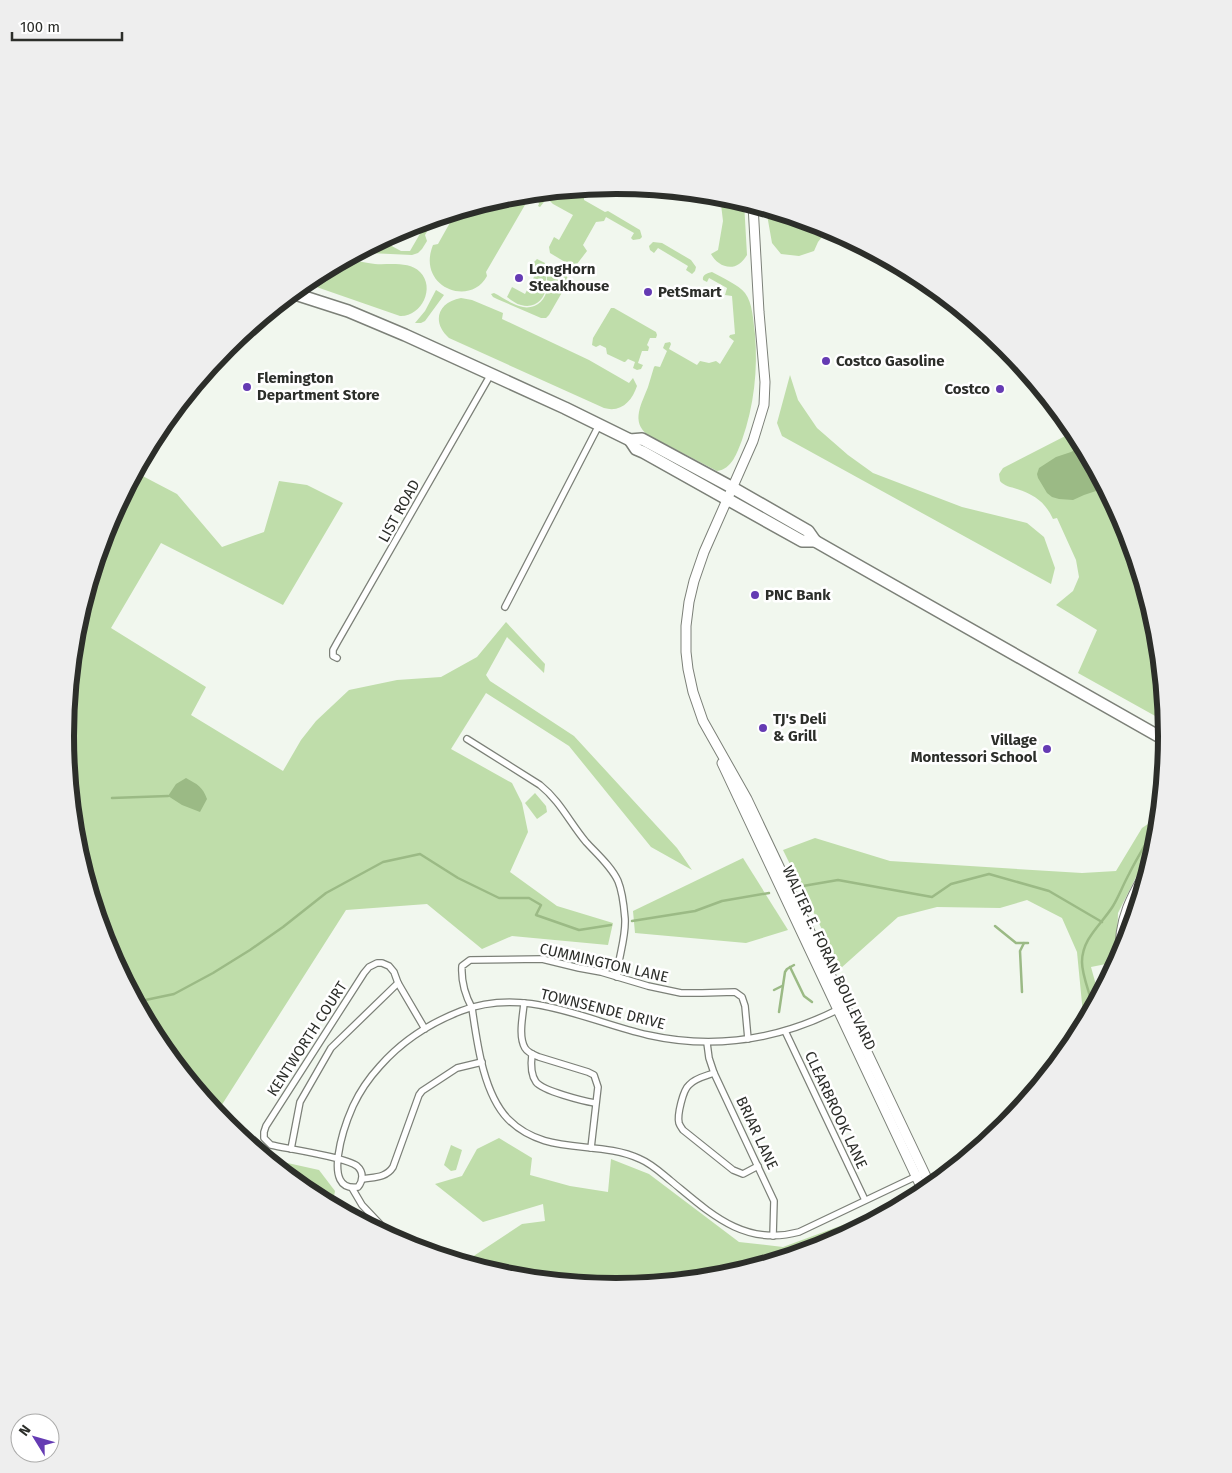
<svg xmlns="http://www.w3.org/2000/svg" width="1232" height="1473" viewBox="0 0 1232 1473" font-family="'Fira Sans',sans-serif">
	<rect width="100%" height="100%" fill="#f1f7ee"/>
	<g fill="#bfddaa">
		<path d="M571 190 584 197V200L605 212 608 211 640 230 642 237 640 239 633 240 631 238 634 233 606 217 604 221 596 222 583 245 587 251 577 264 570 265 550 253 549 247 554 237 559 240 573 215 553 204 547 198 540 207 538 206 539 204 538 201 543 193Z"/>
		<path d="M534 194 532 198H529L486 272 487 276C470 308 416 287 433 245L438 244 456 212 509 196Z"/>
		<path d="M720 196 744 202 747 255C745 258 742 262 739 264 729 271 716 264 711 254L718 250 723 221Z"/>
		<path d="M766 209 827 228H829L818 242 814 251 799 256 781 254 772 243Z"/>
		<path d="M434 219 425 235 427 241 422 249 418 253 412 255 369 253 366 248 370 246 373 248 376 243 387 237 388 238 386 243 401 251H410L428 220Z"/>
		<path d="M653 242 662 243 691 260 696 267 695 271 692 274 686 270 688 266 658 248 654 253 650 250 649 246Z"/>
		<path d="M348 258C356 261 366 263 375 264 389 265 409 261 420 272 436 288 421 317 400 316L305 283 310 278Z"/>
		<path d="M537 259 545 263C545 271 547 279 546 287 545 300 534 309 521 305 516 304 511 300 507 297L512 287 525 294 535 275 530 272 534 262Z"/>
		<path d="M547 264 565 273 568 279V282L549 315 546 318H541L497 299 493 297 491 294 494 293C502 297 510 303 519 306 533 311 546 302 547 288 548 280 545 272 547 264Z"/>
		<path d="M712 272C721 277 739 285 745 293 753 304 753 320 755 334 758 370 754 406 742 440 737 453 732 469 717 471L648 435C630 422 642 403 648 387 650 380 652 374 654 367L655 366 660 367 667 351 663 348 665 343 670 342 671 344 669 349 697 365 700 361 709 363 716 361 720 364 734 341 729 337 730 335 735 334 732 296 725 295 727 288 709 278 707 282 703 280C702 275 707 273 712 272Z"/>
		<path d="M436 290 444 295 425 321 421 323H415L425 311Z"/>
		<path d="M461 298 472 300 503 313 502 319 589 360 629 383 633 378 637 386C632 401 621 413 604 408L449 338C431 322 438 302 461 298Z"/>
		<path d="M611 308H614L656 332 657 335 656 338H650L647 345 649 347 648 351H642L638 363 643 365 641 369 637 370 633 368 635 362 628 359 625 362H624L607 354 606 348 600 345 596 347 592 345 593 338Z"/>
		<path d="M790 375 798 400 817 428 848 455 873 473 962 507 1027 523 1044 537 1055 568 1051 584 782 436 777 423Z"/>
		<path d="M1075 431 1125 526 1156 629 1166 722 1078 673 1097 630 1056 605 1073 591 1079 577 1076 560 1057 518 1053 519C1045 502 1035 495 1017 489 1011 487 1004 486 1000 481L999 474 1003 468Z"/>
		<path d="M135 472 177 494 222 547 264 532 279 481 307 485 343 503 283 605 161 543 111 628 206 687 191 715 283 771 301 740 316 721 349 690 397 680 441 677 477 657 506 622 545 664 544 673 507 637 486 675 490 681 574 736 677 848 692 870 651 847 569 746 486 693 451 749 512 783 522 803 528 832 510 872 557 906 613 923 608 945 512 936 482 949 427 904 346 910 216 1114 158 1042 107 947 87 882 90 855 76 844 65 736 76 629 107 525Z"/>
		<path d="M535 793 546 806 547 812 537 819 525 803Z"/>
		<path d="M1160 804 1157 835 1118 913 1116 962 1091 967 1099 996 1084 1024 1077 952 1062 918 1027 900 1000 908 937 907 898 917 841 968 783 850 815 838 890 861 1082 873 1116 871 1142 828 1154 820Z"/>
		<path d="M743 858 788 930 746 943 635 933 633 911Z"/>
		<path d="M499 1138 532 1158 530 1175 570 1186 608 1192 611 1159 649 1174 739 1242 783 1247 913 1199 827 1246 723 1277 616 1287 508 1277 463 1263 522 1224 545 1221 543 1204 483 1222 435 1184 462 1176 477 1149Z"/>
		<path d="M451 1145 462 1150 456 1170 451 1171 444 1165Z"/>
		<path d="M265 1158 319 1170 335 1191 332 1207 310 1194Z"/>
	</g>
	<g fill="#9bba85">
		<path d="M1082 446 1105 488 1084 495 1073 500 1059 499 1052 497 1047 493 1038 478 1037 474 1039 468 1056 457 1071 452Z"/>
		<path d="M186 778C197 784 203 787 207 799L200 812 182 805 168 796 176 784Z"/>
	</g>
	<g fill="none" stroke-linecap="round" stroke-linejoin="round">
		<g stroke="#9bba85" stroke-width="2.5">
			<path d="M1160 763V767L1163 772"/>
			<path d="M112 798 168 796"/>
			<path d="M797 887 838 880 932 897 951 884 989 874 1049 891 1102 922"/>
			<path d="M632 921 695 911 722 901 769 893"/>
			<path d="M995 926 1016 943H1028"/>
			<path d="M790 967 804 996 812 1002"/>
			<path d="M774 990 782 986"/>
			<path d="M1022 992 1020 951 1024 943"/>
			<path d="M136 1002 174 994 213 973 250 950 283 927 326 893 383 862 420 854 458 878 499 898H529L541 905 536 915 579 930 611 925"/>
			<path d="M1093 1007C1090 993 1082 976 1082 962 1082 938 1102 924 1113 906 1119 896 1123 885 1129 874 1138 856 1149 839 1159 821"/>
			<path d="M779 1012 785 972 787 969 794 965"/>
		</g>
		<g stroke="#7c8078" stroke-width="8">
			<g id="street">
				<path d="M505 607 599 425"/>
				<path d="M337 658 333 656V650L338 641 491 374"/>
				<path d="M467 739 540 785C560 801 570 823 586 842 597 854 611 866 618 881 623 893 624 907 625 919 626 939 618 957 617 977"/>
				<path d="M524 1003C523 1016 518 1036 525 1048 528 1053 534 1055 539 1057L588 1072 594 1075 598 1087 591 1148"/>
				<path d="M425 1029 398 983 394 972 389 966 382 963H377L369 967 364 973 266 1126 264 1132V1138L271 1145C289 1149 345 1157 357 1166 364 1172 363 1181 358 1187 320 1193 345 1124 353 1106 360 1091 369 1078 380 1066 402 1041 430 1023 461 1011 526 986 586 1021 648 1035 715 1050 778 1040 839 1009"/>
				<path d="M785 1031 865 1200"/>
				<path d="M748 1039 745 1006 742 997 735 992 702 993H681L648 986 601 972 579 968 542 959 470 960 462 966C461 981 465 995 472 1008 477 1042 483 1093 508 1119 545 1157 597 1139 640 1159 652 1164 661 1173 671 1181 710 1213 744 1247 799 1232L919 1175"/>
				<path d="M707 1043 709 1058 714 1073 774 1201 773 1236"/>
				<path d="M532 1054C531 1062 531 1075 536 1082 543 1091 583 1101 595 1103"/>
				<path d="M714 1073C706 1076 695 1078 689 1085 683 1090 677 1115 679 1123 680 1126 681 1127 683 1130L733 1170 743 1174 758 1166"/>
				<path d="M291 1149 300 1102 331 1048 398 983"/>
				<path d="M363 1179C374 1177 386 1178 393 1167L419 1095 422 1091 457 1068 482 1062"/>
				<path d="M352 1188 362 1205 396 1241"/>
			</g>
		</g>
		<g stroke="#7c8078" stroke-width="11">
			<g id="secondary">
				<path d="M753 205 759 312 765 382 764 405 753 441 704 552 694 581 689 602 686 626V652L688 669 693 692 703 721 747 799 931 1187"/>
				<path d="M722 763 924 1193"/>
				<path d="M1121 956C1117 921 1133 893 1150 865"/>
			</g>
		</g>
		<g stroke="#7c8078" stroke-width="14">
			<g id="highway">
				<path d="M292 293 348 311 405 335 565 408 630 440 642 439 733 488 808 531 815 541"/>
				<path d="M630 440 636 449 643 452 802 541H815L836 553 1167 741"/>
			</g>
		</g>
		<use href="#street" stroke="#fff" stroke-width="5.5"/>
		<use href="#secondary" stroke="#fff" stroke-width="9"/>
		<use href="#highway" stroke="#fff" stroke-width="11"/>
	</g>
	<g fill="#653bb3" stroke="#fff" stroke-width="2">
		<circle cx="519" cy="278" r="5"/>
		<circle cx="648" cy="292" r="5"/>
		<circle cx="826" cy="361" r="5"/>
		<circle cx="247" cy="387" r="5"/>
		<circle cx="1000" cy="389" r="5"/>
		<circle cx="755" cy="595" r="5"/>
		<circle cx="763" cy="728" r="5"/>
		<circle cx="1047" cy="749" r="5"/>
	</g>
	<g text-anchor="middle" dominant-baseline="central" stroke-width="5" stroke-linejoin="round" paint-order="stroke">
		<g font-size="15" font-weight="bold" fill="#2c2e2a" stroke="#fff" text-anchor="start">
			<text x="529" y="269">LongHorn<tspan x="529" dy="17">Steakhouse</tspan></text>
			<text x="658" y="292">PetSmart</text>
			<text x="836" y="361">Costco Gasoline</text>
			<text x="257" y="378">Flemington<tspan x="257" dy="17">Department Store</tspan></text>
			<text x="990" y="389" text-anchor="end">Costco</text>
			<text x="765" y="595">PNC Bank</text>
			<text x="773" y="719">TJ's Deli<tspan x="773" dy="17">&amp; Grill</tspan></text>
			<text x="1037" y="740" text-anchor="end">Village<tspan x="1037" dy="17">Montessori School</tspan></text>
		</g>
		<g font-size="15" fill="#2c2e2a" stroke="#fff">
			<text transform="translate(399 511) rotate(-61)">LIST ROAD</text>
			<text transform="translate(829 958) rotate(65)">WALTER E. FORAN BOULEVARD</text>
			<text transform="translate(604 963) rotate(13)">CUMMINGTON LANE</text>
			<text transform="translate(603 1009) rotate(14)">TOWNSENDE DRIVE</text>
			<text transform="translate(307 1039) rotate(-57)">KENTWORTH COURT</text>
			<text transform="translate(836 1110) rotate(65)">CLEARBROOK LANE</text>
			<text transform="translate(757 1133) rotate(65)">BRIAR LANE</text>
		</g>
	</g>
	<path d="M0 0H1232V1473H0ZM74 736a542 542 0 1 1 1084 0a542 542 0 1 1-1084 0Z" fill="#eee" fill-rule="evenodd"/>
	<path fill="none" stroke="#2c2e2a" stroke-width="6" d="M74 736a542 542 0 1 1 1084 0a542 542 0 1 1-1084 0Z"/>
	<g transform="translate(35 1438) rotate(307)"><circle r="24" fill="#ffffff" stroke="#ababaa"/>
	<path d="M0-4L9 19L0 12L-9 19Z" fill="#653bb3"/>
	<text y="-8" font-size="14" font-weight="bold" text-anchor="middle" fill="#2c2e2a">N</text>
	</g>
	<path d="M12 32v8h110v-8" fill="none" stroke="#2c2e2a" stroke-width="2.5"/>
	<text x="20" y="32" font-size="15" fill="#2c2e2a" stroke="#ffffff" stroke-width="4" paint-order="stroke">100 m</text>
</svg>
